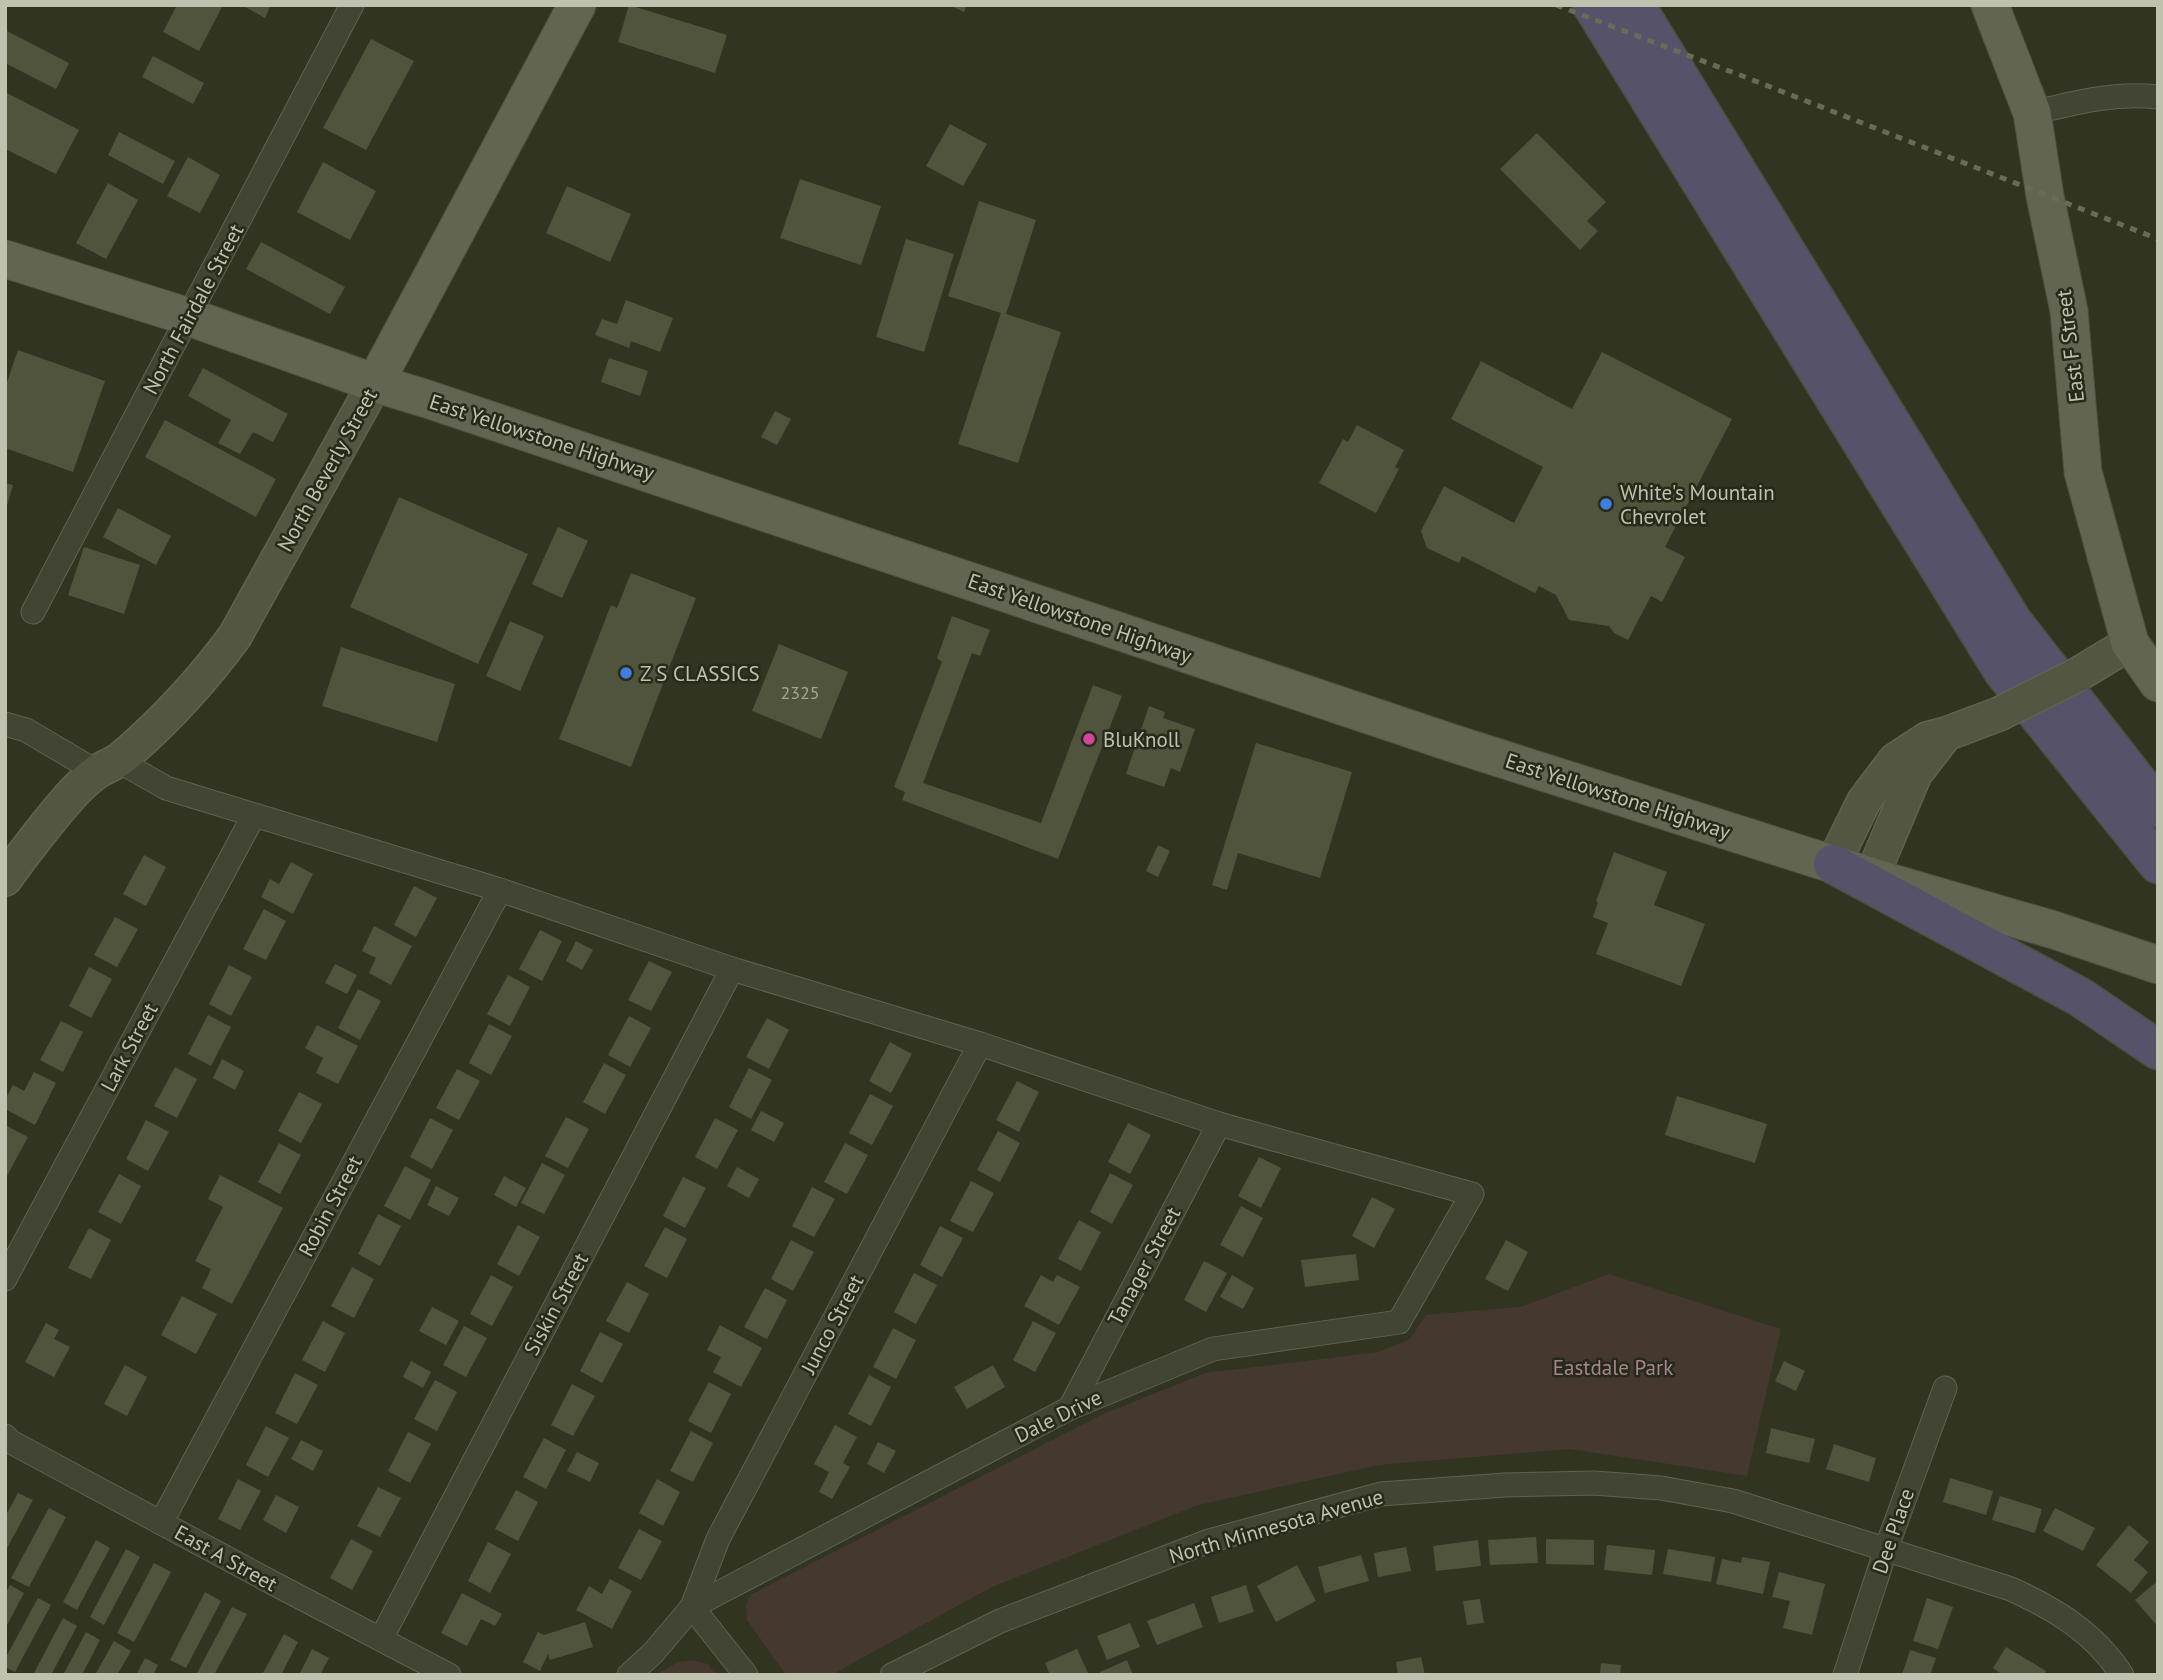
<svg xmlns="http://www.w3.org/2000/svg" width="2163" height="1680" viewBox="0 0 2163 1680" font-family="'PT Sans',sans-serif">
	<rect width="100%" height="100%" fill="#313421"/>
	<g fill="#44382f">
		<path d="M1609 1274 1781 1329 1747 1476 1570 1449 1379 1465 1198 1505 992 1587 831 1675H786L747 1620 746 1607 750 1595 1101 1415 1205 1373 1379 1352 1410 1339 1426 1315 1520 1307Z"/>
		<path d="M692 1660 708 1664 716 1675H655L678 1662Z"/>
	</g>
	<g fill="#50543d">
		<path d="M177 5H223L199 51 163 32Z"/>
		<path d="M242 5H271L265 18Z"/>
		<path d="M629 5 727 35 715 73 618 42Z"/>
		<path d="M949 5H967L964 12Z"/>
		<path d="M5 30 69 63 56 89 5 63Z"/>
		<path d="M371 39 414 61 366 150 323 128Z"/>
		<path d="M153 56 204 83 193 104 142 77Z"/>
		<path d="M5 92 79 130 56 174 5 149Z"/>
		<path d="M950 124 987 144 963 186 926 166Z"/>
		<path d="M119 132 175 161 163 184 108 155Z"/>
		<path d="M1537 133 1606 202 1587 221 1598 231 1580 250 1500 169Z"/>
		<path d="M188 157 220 175 200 213 167 196Z"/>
		<path d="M323 162 376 191 350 240 297 212Z"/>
		<path d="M800 179 881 206 861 265 780 238Z"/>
		<path d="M108 183 138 200 106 259 76 243Z"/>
		<path d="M567 186 631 214 610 262 546 233Z"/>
		<path d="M979 201 1036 220 1006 314 1061 332 1018 463 958 444 1001 313 948 296Z"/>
		<path d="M906 239 954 254 924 352 876 337Z"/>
		<path d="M261 242 345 287 330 314 246 269Z"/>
		<path d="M626 300 673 318 660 352 631 341 629 348 595 335 602 319 617 324Z"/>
		<path d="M18 350 105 381 73 472 5 448V388Z"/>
		<path d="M1602 352 1732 419 1665 547 1685 557 1662 602 1651 596 1628 640 1614 633 1609 626 1569 620 1556 595 1539 586 1535 593 1462 556 1459 563 1427 548 1421 531 1444 486 1514 523 1543 467 1451 419 1481 361 1572 409Z"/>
		<path d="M609 358 648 371 640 396 601 382Z"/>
		<path d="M203 368 288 414 273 442 253 432 240 454 218 443 231 420 188 396Z"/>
		<path d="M775 411 791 419 777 445 761 437Z"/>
		<path d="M165 420 276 479 256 517 145 457Z"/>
		<path d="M1357 425 1404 450 1395 467 1399 469 1376 513 1319 483 1343 439 1348 442Z"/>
		<path d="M5 483 13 485 6 509H5Z"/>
		<path d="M399 497 528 554 478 664 350 607Z"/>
		<path d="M118 508 171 536 156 565 103 537Z"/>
		<path d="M558 527 588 541 562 598 532 584Z"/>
		<path d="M84 547 140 565 124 614 68 595Z"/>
		<path d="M631 573 696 598 631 767 559 739 611 605 617 608Z"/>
		<path d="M952 616 990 630 980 656 972 653 923 783 1041 823 1093 685 1122 696 1058 859 902 800 905 792 894 787 942 662 937 658Z"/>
		<path d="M510 621 544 636 520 691 486 676Z"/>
		<path d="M779 644 848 672 821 739 752 711Z"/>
		<path d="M341 647 455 684 437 742 322 706Z"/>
		<path d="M1149 706 1165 712 1163 718 1195 729 1180 772 1171 768 1164 787 1126 774Z"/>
		<path d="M1256 743 1352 772 1320 878 1238 853 1227 890 1212 885Z"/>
		<path d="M1158 845 1170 851 1158 877 1146 871Z"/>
		<path d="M1614 852 1667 872 1654 905 1705 924 1681 986 1596 954 1608 923 1593 917 1598 902 1596 901Z"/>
		<path d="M144 855 166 867 146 906 123 894Z"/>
		<path d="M291 862 313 874 293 914 261 897 270 879 279 884Z"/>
		<path d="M414 886 437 898 416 937 394 925Z"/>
		<path d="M264 909 286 921 266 960 243 949Z"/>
		<path d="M115 917 138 929 117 967 94 955Z"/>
		<path d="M374 926 412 946 391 985 369 973 376 958 362 951Z"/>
		<path d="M540 930 562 941 542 981 519 969Z"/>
		<path d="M576 941 593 950 582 970 566 961Z"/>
		<path d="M649 961 672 972 651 1011 628 1000Z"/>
		<path d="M335 964 357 975 347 994 325 983Z"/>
		<path d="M229 965 252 977 231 1016 209 1004Z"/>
		<path d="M89 967 112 979 91 1018 69 1006Z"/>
		<path d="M508 975 530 987 510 1026 487 1014Z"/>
		<path d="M358 989 381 1001 360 1040 338 1028Z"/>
		<path d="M208 1015 231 1027 211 1066 188 1054Z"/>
		<path d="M629 1016 651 1028 630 1067 608 1055Z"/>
		<path d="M767 1018 789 1030 769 1069 746 1057Z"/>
		<path d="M61 1021 83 1032 63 1072 40 1060Z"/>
		<path d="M489 1024 512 1036 491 1075 469 1063Z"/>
		<path d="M317 1025 358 1046 338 1084 316 1073 323 1058 305 1048Z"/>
		<path d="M890 1042 912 1054 891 1093 869 1081Z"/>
		<path d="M222 1059 244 1071 235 1090 213 1078Z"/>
		<path d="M604 1063 626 1075 605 1114 583 1102Z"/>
		<path d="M175 1067 197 1079 177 1118 154 1106Z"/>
		<path d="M749 1068 772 1080 751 1119 729 1107Z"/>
		<path d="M457 1069 480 1081 459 1120 436 1108Z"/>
		<path d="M34 1072 56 1083 35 1125 5 1109V1100L13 1085 24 1091Z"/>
		<path d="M1017 1081 1039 1092 1019 1132 996 1120Z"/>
		<path d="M299 1092 322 1104 301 1143 278 1131Z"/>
		<path d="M870 1094 893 1106 872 1145 849 1133Z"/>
		<path d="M1677 1096 1767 1124 1755 1163 1665 1135Z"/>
		<path d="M761 1111 784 1123 774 1142 751 1130Z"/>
		<path d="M566 1117 589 1129 568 1168 545 1156Z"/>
		<path d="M430 1118 453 1130 432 1169 410 1157Z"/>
		<path d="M715 1118 738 1130 717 1169 695 1157Z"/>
		<path d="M146 1120 169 1132 148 1171 126 1159Z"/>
		<path d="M1128 1123 1151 1135 1130 1174 1108 1162Z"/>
		<path d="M5 1125 28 1137 7 1176 5 1175Z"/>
		<path d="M998 1131 1020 1143 1000 1182 977 1170Z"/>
		<path d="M279 1143 301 1155 280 1194 258 1182Z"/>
		<path d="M845 1143 868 1155 847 1194 824 1182Z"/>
		<path d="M1259 1157 1281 1168 1261 1208 1238 1196Z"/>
		<path d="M542 1163 565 1175 544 1214 521 1203Z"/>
		<path d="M405 1166 431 1180 410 1220 384 1206Z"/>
		<path d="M737 1167 759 1179 749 1198 727 1186Z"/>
		<path d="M1110 1173 1133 1185 1112 1224 1090 1212Z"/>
		<path d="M119 1174 141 1186 121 1224 98 1212Z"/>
		<path d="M220 1175 283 1208 232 1304 202 1288 211 1269 195 1261 223 1207 208 1199Z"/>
		<path d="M504 1176 526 1188 516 1207 494 1195Z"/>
		<path d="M683 1177 706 1188 685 1228 663 1216Z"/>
		<path d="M971 1181 994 1193 973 1232 950 1221Z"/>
		<path d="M436 1186 459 1198 449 1216 427 1205Z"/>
		<path d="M812 1187 835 1199 814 1237 792 1226Z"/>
		<path d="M1372 1197 1395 1209 1374 1248 1352 1236Z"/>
		<path d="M1241 1206 1263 1218 1243 1257 1220 1245Z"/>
		<path d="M378 1214 401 1226 380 1266 358 1254Z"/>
		<path d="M1079 1220 1101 1232 1081 1271 1058 1259Z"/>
		<path d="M518 1225 540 1237 519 1276 497 1264Z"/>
		<path d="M940 1226 963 1238 942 1277 920 1265Z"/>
		<path d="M665 1227 687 1239 667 1278 644 1266Z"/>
		<path d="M89 1228 111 1240 91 1279 68 1268Z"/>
		<path d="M791 1240 814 1252 793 1291 771 1279Z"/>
		<path d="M1506 1240 1528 1252 1508 1291 1485 1279Z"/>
		<path d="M1356 1254 1359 1280 1305 1287 1301 1260Z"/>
		<path d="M1204 1261 1227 1273 1206 1312 1184 1300Z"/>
		<path d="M352 1267 374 1279 354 1318 331 1306Z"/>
		<path d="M914 1273 937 1285 916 1324 894 1312Z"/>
		<path d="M491 1275 513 1287 492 1326 470 1314Z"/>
		<path d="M1041 1275 1053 1282 1057 1275 1080 1287 1059 1325 1024 1306Z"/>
		<path d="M1232 1275 1254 1288 1243 1309 1220 1297Z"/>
		<path d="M627 1282 649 1294 629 1333 606 1321Z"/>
		<path d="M765 1288 787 1300 767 1339 744 1327Z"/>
		<path d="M182 1296 217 1314 196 1354 161 1335Z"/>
		<path d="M432 1307 459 1321 446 1345 419 1331Z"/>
		<path d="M323 1321 345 1333 325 1372 302 1360Z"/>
		<path d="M1033 1321 1056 1333 1035 1372 1013 1360Z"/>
		<path d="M46 1323 59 1330 54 1339 70 1347 54 1377 25 1362Z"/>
		<path d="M720 1325 762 1348 741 1387 713 1372 721 1357 707 1350Z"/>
		<path d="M464 1326 487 1338 466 1377 443 1365Z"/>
		<path d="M893 1328 916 1340 896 1379 873 1367Z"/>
		<path d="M600 1332 623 1344 602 1383 580 1371Z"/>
		<path d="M411 1361 431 1372 423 1388 403 1377Z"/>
		<path d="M1784 1361 1805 1371 1796 1391 1775 1381Z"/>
		<path d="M125 1365 147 1377 127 1416 104 1404Z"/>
		<path d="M993 1365 1005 1387 967 1409 954 1387Z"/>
		<path d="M295 1373 318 1385 297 1424 275 1413Z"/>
		<path d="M869 1375 891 1387 871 1426 848 1414Z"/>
		<path d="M435 1380 457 1392 437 1431 414 1419Z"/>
		<path d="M709 1382 731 1394 711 1433 688 1421Z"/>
		<path d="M572 1384 595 1396 573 1436 551 1425Z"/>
		<path d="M835 1425 857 1437 843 1463 850 1467 832 1499 819 1492 829 1472 814 1464Z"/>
		<path d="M266 1426 289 1438 268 1477 246 1465Z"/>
		<path d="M1771 1428 1815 1439 1809 1463 1766 1453Z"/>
		<path d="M691 1431 713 1443 693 1482 670 1471Z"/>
		<path d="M408 1432 431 1444 410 1483 388 1471Z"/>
		<path d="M544 1438 566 1450 546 1489 523 1477Z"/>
		<path d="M301 1440 323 1451 313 1471 291 1459Z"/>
		<path d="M878 1442 896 1451 884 1473 867 1464Z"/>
		<path d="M1834 1444 1876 1458 1869 1482 1826 1469Z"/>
		<path d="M577 1452 599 1463 590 1482 567 1471Z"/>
		<path d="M1950 1478 1993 1491 1986 1515 1943 1502Z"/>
		<path d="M238 1479 261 1491 240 1530 218 1519Z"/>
		<path d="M657 1479 680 1492 663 1526 639 1513Z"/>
		<path d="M378 1487 401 1498 380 1537 357 1526Z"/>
		<path d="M516 1490 538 1502 518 1541 495 1529Z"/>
		<path d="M18 1493 33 1500 5 1552V1517Z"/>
		<path d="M276 1495 299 1507 286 1533 263 1520Z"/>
		<path d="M2000 1496 2042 1509 2035 1533 1992 1520Z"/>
		<path d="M49 1508 66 1517 29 1587 11 1578Z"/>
		<path d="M2055 1508 2095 1528 2083 1551 2043 1531Z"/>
		<path d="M2129 1525 2149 1542 2134 1560 2148 1572 2131 1593 2096 1565Z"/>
		<path d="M639 1529 662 1541 641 1580 618 1568Z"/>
		<path d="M1536 1537 1538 1563 1490 1565 1488 1540Z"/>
		<path d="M351 1539 373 1551 352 1590 330 1578Z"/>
		<path d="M1546 1539 1594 1540V1565L1546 1564Z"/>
		<path d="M96 1540 110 1548 77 1610 63 1602Z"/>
		<path d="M1478 1540 1481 1566 1436 1571 1433 1546Z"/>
		<path d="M488 1542 511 1554 490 1593 468 1581Z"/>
		<path d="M1607 1545 1655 1550 1652 1575 1604 1570Z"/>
		<path d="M1406 1547 1411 1571 1378 1577 1374 1553Z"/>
		<path d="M126 1549 140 1557 104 1625 90 1617Z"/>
		<path d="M1668 1549 1715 1557 1711 1582 1663 1574Z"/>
		<path d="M1361 1555 1369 1581 1325 1593 1318 1567Z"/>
		<path d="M1742 1557 1770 1562 1763 1594 1716 1584 1722 1559 1741 1563Z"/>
		<path d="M154 1563 171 1572 134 1642 117 1633Z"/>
		<path d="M1297 1565 1316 1601 1276 1622 1257 1586Z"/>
		<path d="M1779 1572 1825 1584 1812 1635 1783 1628 1790 1601 1772 1597Z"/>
		<path d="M610 1579 632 1591 612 1629 576 1610 589 1586 602 1594Z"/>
		<path d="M2155 1583 2158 1586V1627L2135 1600Z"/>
		<path d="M10 1585 24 1593 5 1629V1595Z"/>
		<path d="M1246 1585 1254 1612 1219 1623 1211 1597Z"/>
		<path d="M205 1592 221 1601 186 1668 170 1660Z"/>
		<path d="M462 1593 502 1614 495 1626 481 1619 467 1646 441 1633Z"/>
		<path d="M38 1598 51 1605 15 1672 5 1667V1659Z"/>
		<path d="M1927 1598 1953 1607 1938 1649 1913 1641Z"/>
		<path d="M1480 1599 1484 1623 1467 1625 1463 1601Z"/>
		<path d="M1194 1603 1203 1627 1157 1645 1147 1621Z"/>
		<path d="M232 1607 247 1614 214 1675H196Z"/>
		<path d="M63 1618 77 1626 51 1675H33Z"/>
		<path d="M585 1622 593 1647 550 1660 548 1654 540 1671 523 1662 538 1632 544 1635Z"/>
		<path d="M1130 1623 1140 1647 1107 1660 1097 1636Z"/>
		<path d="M86 1632 100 1640 82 1675H63Z"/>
		<path d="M284 1634 298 1642 281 1675H262Z"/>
		<path d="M114 1641 131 1651 117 1675H95Z"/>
		<path d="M2006 1647 2046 1671 2044 1675H2003L1993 1668Z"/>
		<path d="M312 1649 329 1658 320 1675H299Z"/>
		<path d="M1077 1649 1088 1673 1084 1675H1050L1045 1663Z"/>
		<path d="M1910 1650 1936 1658 1930 1675H1902Z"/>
		<path d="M1421 1657 1425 1675H1398L1396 1662Z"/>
		<path d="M145 1658 158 1665 153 1675H136Z"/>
		<path d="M1127 1660 1133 1675H1101L1100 1672Z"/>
		<path d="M1601 1663 1621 1665 1620 1675H1600Z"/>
	</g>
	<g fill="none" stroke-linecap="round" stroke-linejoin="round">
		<g stroke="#606351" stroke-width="25">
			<g id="street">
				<path d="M2032 113C2074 103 2114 92 2158 97"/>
				<path d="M33 612 352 5"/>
				<path d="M5 724 26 730 97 772"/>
				<path d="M119 761 166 788 500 890 732 969 980 1044 1219 1124 1472 1194 1399 1322 1213 1349 1070 1408 692 1607 653 1653 629 1675"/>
				<path d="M5 1279 254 815"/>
				<path d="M1070 1408 1219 1124"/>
				<path d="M5 1436 11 1442 39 1457 271 1582 449 1675"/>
				<path d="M161 1523 500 890"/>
				<path d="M381 1639 732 969"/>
				<path d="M746 1675 692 1607 718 1539 980 1044"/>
				<path d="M892 1675 1000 1621 1209 1541 1381 1494 1505 1485 1594 1483 1661 1488 1733 1501 2011 1589C2055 1609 2095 1633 2122 1675"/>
				<path d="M1845 1675 1886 1549 1945 1388"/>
			</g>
		</g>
		<g stroke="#606351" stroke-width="36">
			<g id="secondary">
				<path d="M2077 675 2130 643"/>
				<path d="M1833 864 1864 801 1895 760 1927 739 1946 734 1999 714"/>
				<path d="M1872 876 1915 774 1942 739"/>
				<path d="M5 879C27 849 50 818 75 791 82 784 91 775 100 770 107 766 116 763 123 757 166 720 202 681 235 636L375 383"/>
			</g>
		</g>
		<g stroke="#4e5140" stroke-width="39">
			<g id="primary">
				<path d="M1990 5 2032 113 2045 196 2069 311 2083 472 2130 643 2158 683"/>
				<path d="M5 259 189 317 375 383 430 400 1452 743 1882 880 2054 930 2158 965"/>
				<path d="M375 383 577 5"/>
			</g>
		</g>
		<g stroke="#4d4f3e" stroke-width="41">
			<g id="highway">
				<path d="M1592 5 2003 671 2158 864"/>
				<path d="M1635 5 2012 621 2158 808"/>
				<path d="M1833 864 2080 997 2158 1050"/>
			</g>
		</g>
		<use href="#street" stroke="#424534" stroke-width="23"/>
		<use href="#secondary" stroke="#535742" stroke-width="33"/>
		<use href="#primary" stroke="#626552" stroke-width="37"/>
		<use href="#highway" stroke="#56526a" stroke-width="38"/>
		<path stroke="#686c56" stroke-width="5" stroke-dasharray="7 7" stroke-linecap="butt" d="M1556 5 1745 77 2158 239"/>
		<g stroke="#606351" stroke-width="36" stroke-linecap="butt">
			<path id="secondary-bridge" d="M1999 714 2077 675"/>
		</g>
		<use href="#secondary-bridge" stroke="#535742" stroke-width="33"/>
	</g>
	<g fill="#3f7fe0" stroke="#27291a" stroke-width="2.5">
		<circle cx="1606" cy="504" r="7"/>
		<circle cx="626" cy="673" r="7"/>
	</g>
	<circle fill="#d1479c" stroke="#27291a" stroke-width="2.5" cx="1089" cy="739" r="7"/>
	<g text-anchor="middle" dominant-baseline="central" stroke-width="5" stroke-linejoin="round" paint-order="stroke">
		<g font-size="18" fill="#a2a692">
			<text x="800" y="692">2325</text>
		</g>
		<g font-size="21" fill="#bec2ae" stroke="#27291a">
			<text transform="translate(193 309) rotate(-62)">North Fairdale Street</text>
			<text transform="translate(2070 346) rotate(-97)">East F Street</text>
			<text transform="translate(542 437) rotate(18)">East Yellowstone Highway</text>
			<text transform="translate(327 470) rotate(-61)">North Beverly Street</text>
			<text transform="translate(1080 618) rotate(19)">East Yellowstone Highway</text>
			<text transform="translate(1618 796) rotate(18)">East Yellowstone Highway</text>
			<text transform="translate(129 1047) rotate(-62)">Lark Street</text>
			<text transform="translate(330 1206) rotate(-62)">Robin Street</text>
			<text transform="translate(1144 1266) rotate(-62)">Tanager Street</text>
			<text transform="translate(556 1304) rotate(-62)">Siskin Street</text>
			<text transform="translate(832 1324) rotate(-62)">Junco Street</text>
			<text transform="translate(1058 1416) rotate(-26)">Dale Drive</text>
			<text transform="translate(1276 1526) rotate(-16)">North Minnesota Avenue</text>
			<text transform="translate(1893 1531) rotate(-71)">Dee Place</text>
			<text transform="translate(226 1558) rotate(29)">East A Street</text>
		</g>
		<g font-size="21" fill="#bec2ae" stroke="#27291a" text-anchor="start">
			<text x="1620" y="492">White's Mountain<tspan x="1620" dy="24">Chevrolet</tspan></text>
			<text x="640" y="673">Z S CLASSICS</text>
			<text x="1103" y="739">BluKnoll</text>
		</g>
		<g font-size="21" fill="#a6868d" stroke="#27291a">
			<text x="1613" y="1367">Eastdale Park</text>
		</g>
	</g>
	<rect width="2163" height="1680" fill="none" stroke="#bec2ae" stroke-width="14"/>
</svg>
